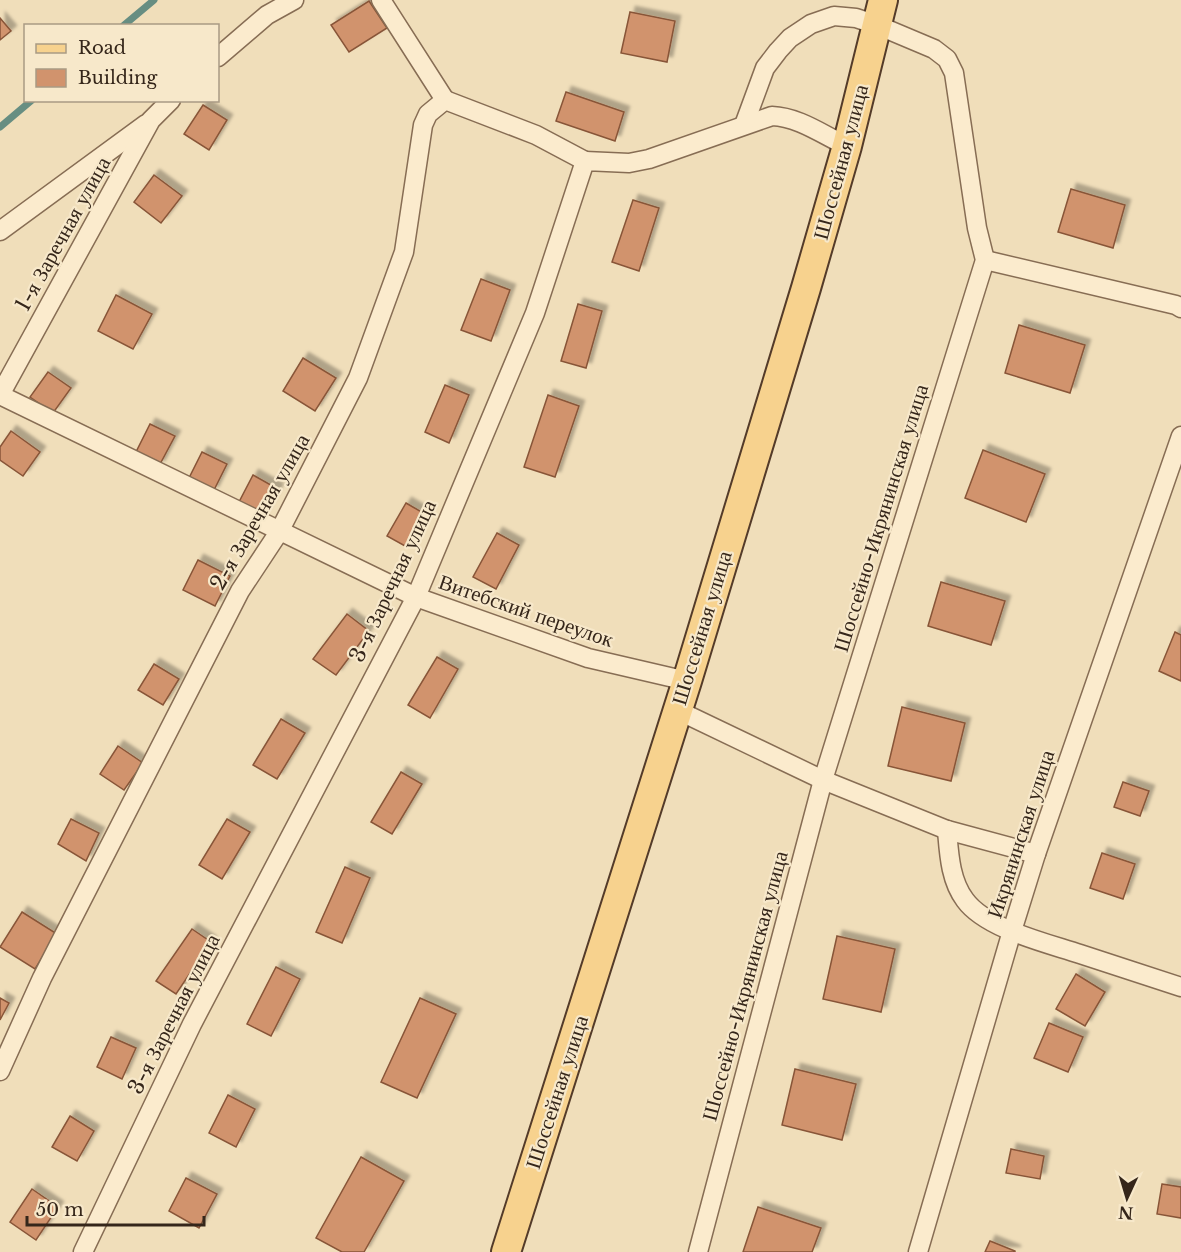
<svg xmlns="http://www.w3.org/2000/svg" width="1181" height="1252" viewBox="0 0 1181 1252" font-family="'Libre Baskerville',serif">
	<defs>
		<filter id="shadow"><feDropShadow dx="5.5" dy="-5.5" stdDeviation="1.5" flood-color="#0004"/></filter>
	</defs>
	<rect width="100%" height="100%" fill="#f0deba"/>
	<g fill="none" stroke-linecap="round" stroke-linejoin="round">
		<g stroke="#678e82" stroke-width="7">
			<path d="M123 26 154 0"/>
			<path d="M0 127 32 100"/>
		</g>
	</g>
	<g fill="#d1936d" stroke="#885538" stroke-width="1.5" filter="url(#shadow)">
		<path d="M369 1 387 28 349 52 331 25Z"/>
		<path d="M630 12 675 21 667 62 621 53Z"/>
		<path d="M0 18 11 31 0 40Z"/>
		<path d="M566 92 624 112 615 141 556 121Z"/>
		<path d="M203 105 227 120 209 150 184 134Z"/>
		<path d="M154 175 182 196 161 223 134 202Z"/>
		<path d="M1071 189 1125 205 1113 248 1058 232Z"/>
		<path d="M633 200 659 208 639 271 612 262Z"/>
		<path d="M481 279 510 290 491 341 461 330Z"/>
		<path d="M116 295 152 314 133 349 98 331Z"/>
		<path d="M578 304 602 311 586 368 561 361Z"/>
		<path d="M1019 325 1085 345 1070 393 1005 373Z"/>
		<path d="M303 358 336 378 315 411 283 391Z"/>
		<path d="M48 372 71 388 53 413 30 397Z"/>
		<path d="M445 385 469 395 449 443 425 432Z"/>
		<path d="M548 395 579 406 555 477 524 467Z"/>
		<path d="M150 424 175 436 159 466 135 454Z"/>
		<path d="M11 431 40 452 23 476 0 460V447Z"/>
		<path d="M983 450 1045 474 1026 522 965 498Z"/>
		<path d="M202 452 227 464 213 492 188 480Z"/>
		<path d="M253 475 278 489 263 515 239 502Z"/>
		<path d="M406 503 425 514 405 546 387 536Z"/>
		<path d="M497 533 519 545 496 589 473 577Z"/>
		<path d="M198 560 230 576 215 606 183 590Z"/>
		<path d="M941 582 1005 601 991 645 928 626Z"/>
		<path d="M347 614 369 631 336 675 313 659Z"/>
		<path d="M1175 632 1181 635V681L1159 671Z"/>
		<path d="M437 657 458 669 430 718 408 705Z"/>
		<path d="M154 664 179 679 163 705 138 690Z"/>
		<path d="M902 707 965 723 951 781 888 766Z"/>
		<path d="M281 719 305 733 277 779 253 765Z"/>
		<path d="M118 746 143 763 124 790 100 774Z"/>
		<path d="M401 772 422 784 392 834 371 822Z"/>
		<path d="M1123 782 1149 791 1140 816 1114 807Z"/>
		<path d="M71 819 99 833 86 861 58 844Z"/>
		<path d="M227 819 250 832 222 879 199 865Z"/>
		<path d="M1102 853 1135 864 1123 899 1090 888Z"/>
		<path d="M345 867 370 878 342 943 316 932Z"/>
		<path d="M22 912 57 934 35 969 0 947Z"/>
		<path d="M192 929 211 942 176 994 156 981Z"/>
		<path d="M837 936 895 949 881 1012 823 999Z"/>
		<path d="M276 967 300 979 271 1036 247 1024Z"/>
		<path d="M1076 974 1105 992 1085 1026 1056 1009Z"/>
		<path d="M0 998 9 1003 0 1020Z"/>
		<path d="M420 998 456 1014 417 1098 381 1082Z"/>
		<path d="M1049 1023 1083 1037 1068 1072 1034 1058Z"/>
		<path d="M111 1037 136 1048 122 1079 97 1067Z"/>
		<path d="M795 1069 856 1084 842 1140 782 1125Z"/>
		<path d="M228 1095 255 1109 236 1147 209 1133Z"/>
		<path d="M70 1116 94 1131 77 1161 52 1147Z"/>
		<path d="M1011 1149 1044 1156 1040 1179 1006 1173Z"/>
		<path d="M361 1157 404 1181 364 1252H342L316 1238Z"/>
		<path d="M186 1178 217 1194 199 1228 169 1211Z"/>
		<path d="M1162 1184 1181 1187V1218L1157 1214Z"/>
		<path d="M32 1189 58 1207 36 1240 10 1222Z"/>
		<path d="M758 1207 821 1228 812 1252H743Z"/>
		<path d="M990 1241 1015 1251V1252H985Z"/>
	</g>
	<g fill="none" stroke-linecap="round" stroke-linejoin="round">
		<g stroke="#876d54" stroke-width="21">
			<g id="minor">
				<path d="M381 0 445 100"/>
				<path d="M218 57 267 15 294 0"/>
				<path d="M0 231 146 124"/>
				<path d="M985 260 1176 305 1181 308"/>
				<path d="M0 395 416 597 588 658 687 681"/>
				<path d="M0 395 151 120 171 100"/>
				<path d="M677 710 823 780 947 830 1036 854"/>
				<path d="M947 830C949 853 950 880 965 900 986 929 1047 943 1080 954 1114 965 1147 976 1181 987"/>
				<path d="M0 1071 42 978 240 591 279 532 358 378 404 252 423 125 428 114 445 100 536 135 585 161"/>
				<path d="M83 1252 192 1024 416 597 535 313 585 161 629 163 649 159 772 116C799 117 823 135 847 146"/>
				<path d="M698 1252 823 780 985 260 977 228 954 73 947 59 934 49 877 25 856 18 834 16 811 24 790 38 778 51 765 68 744 125"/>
				<path d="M918 1252 1012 931 1036 854 1181 436"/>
			</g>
		</g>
		<g stroke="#543b29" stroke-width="32">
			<path id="primary" d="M506 1252 687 681 806 288 847 146 883 0"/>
		</g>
		<use href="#minor" stroke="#fbebcd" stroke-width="18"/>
		<use href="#primary" stroke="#f7d28e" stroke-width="28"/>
	</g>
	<g text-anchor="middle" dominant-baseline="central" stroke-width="4.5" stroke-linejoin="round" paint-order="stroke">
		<g font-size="21" fill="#35261a" stroke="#f7e8ca">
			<text transform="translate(841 162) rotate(-75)">Шоссейная улица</text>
			<text transform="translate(63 234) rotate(-61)">1-я Заречная улица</text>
			<text transform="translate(260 512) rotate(-60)">2-я Заречная улица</text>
			<text transform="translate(881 518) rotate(-73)">Шоссейно-Икрянинская улица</text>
			<text transform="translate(393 581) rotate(-65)">3-я Заречная улица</text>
			<text transform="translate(526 611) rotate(19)">Витебский переулок</text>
			<text transform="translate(702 628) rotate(-73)">Шоссейная улица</text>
			<text transform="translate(1021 834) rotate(-72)">Икрянинская улица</text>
			<text transform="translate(745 986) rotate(-75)">Шоссейно-Икрянинская улица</text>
			<text transform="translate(174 1014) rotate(-63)">3-я Заречная улица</text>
			<text transform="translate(557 1092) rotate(-72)">Шоссейная улица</text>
		</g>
	</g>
	<rect x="24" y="24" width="195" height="78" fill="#f7e8ca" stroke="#a99a84" stroke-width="1.5"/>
	<rect x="36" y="44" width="30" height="9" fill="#f7d28e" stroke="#a99a84" stroke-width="1.5"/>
	<text x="78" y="54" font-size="18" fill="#35261a">Road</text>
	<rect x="36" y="69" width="30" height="18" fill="#d1936d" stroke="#a99a84" stroke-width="1.5"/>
	<text x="78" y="84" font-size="18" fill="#35261a">Building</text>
	<g transform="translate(1127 1198) rotate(184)" stroke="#f7e8ca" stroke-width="4.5" paint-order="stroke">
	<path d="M0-4.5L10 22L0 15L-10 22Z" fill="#35261a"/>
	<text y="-9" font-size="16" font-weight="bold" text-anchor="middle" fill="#35261a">N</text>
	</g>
	<path d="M27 1216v9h177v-9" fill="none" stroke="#35261a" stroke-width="3"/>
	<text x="36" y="1216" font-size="18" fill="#35261a" stroke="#f7e8ca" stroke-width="4.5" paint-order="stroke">50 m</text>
</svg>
